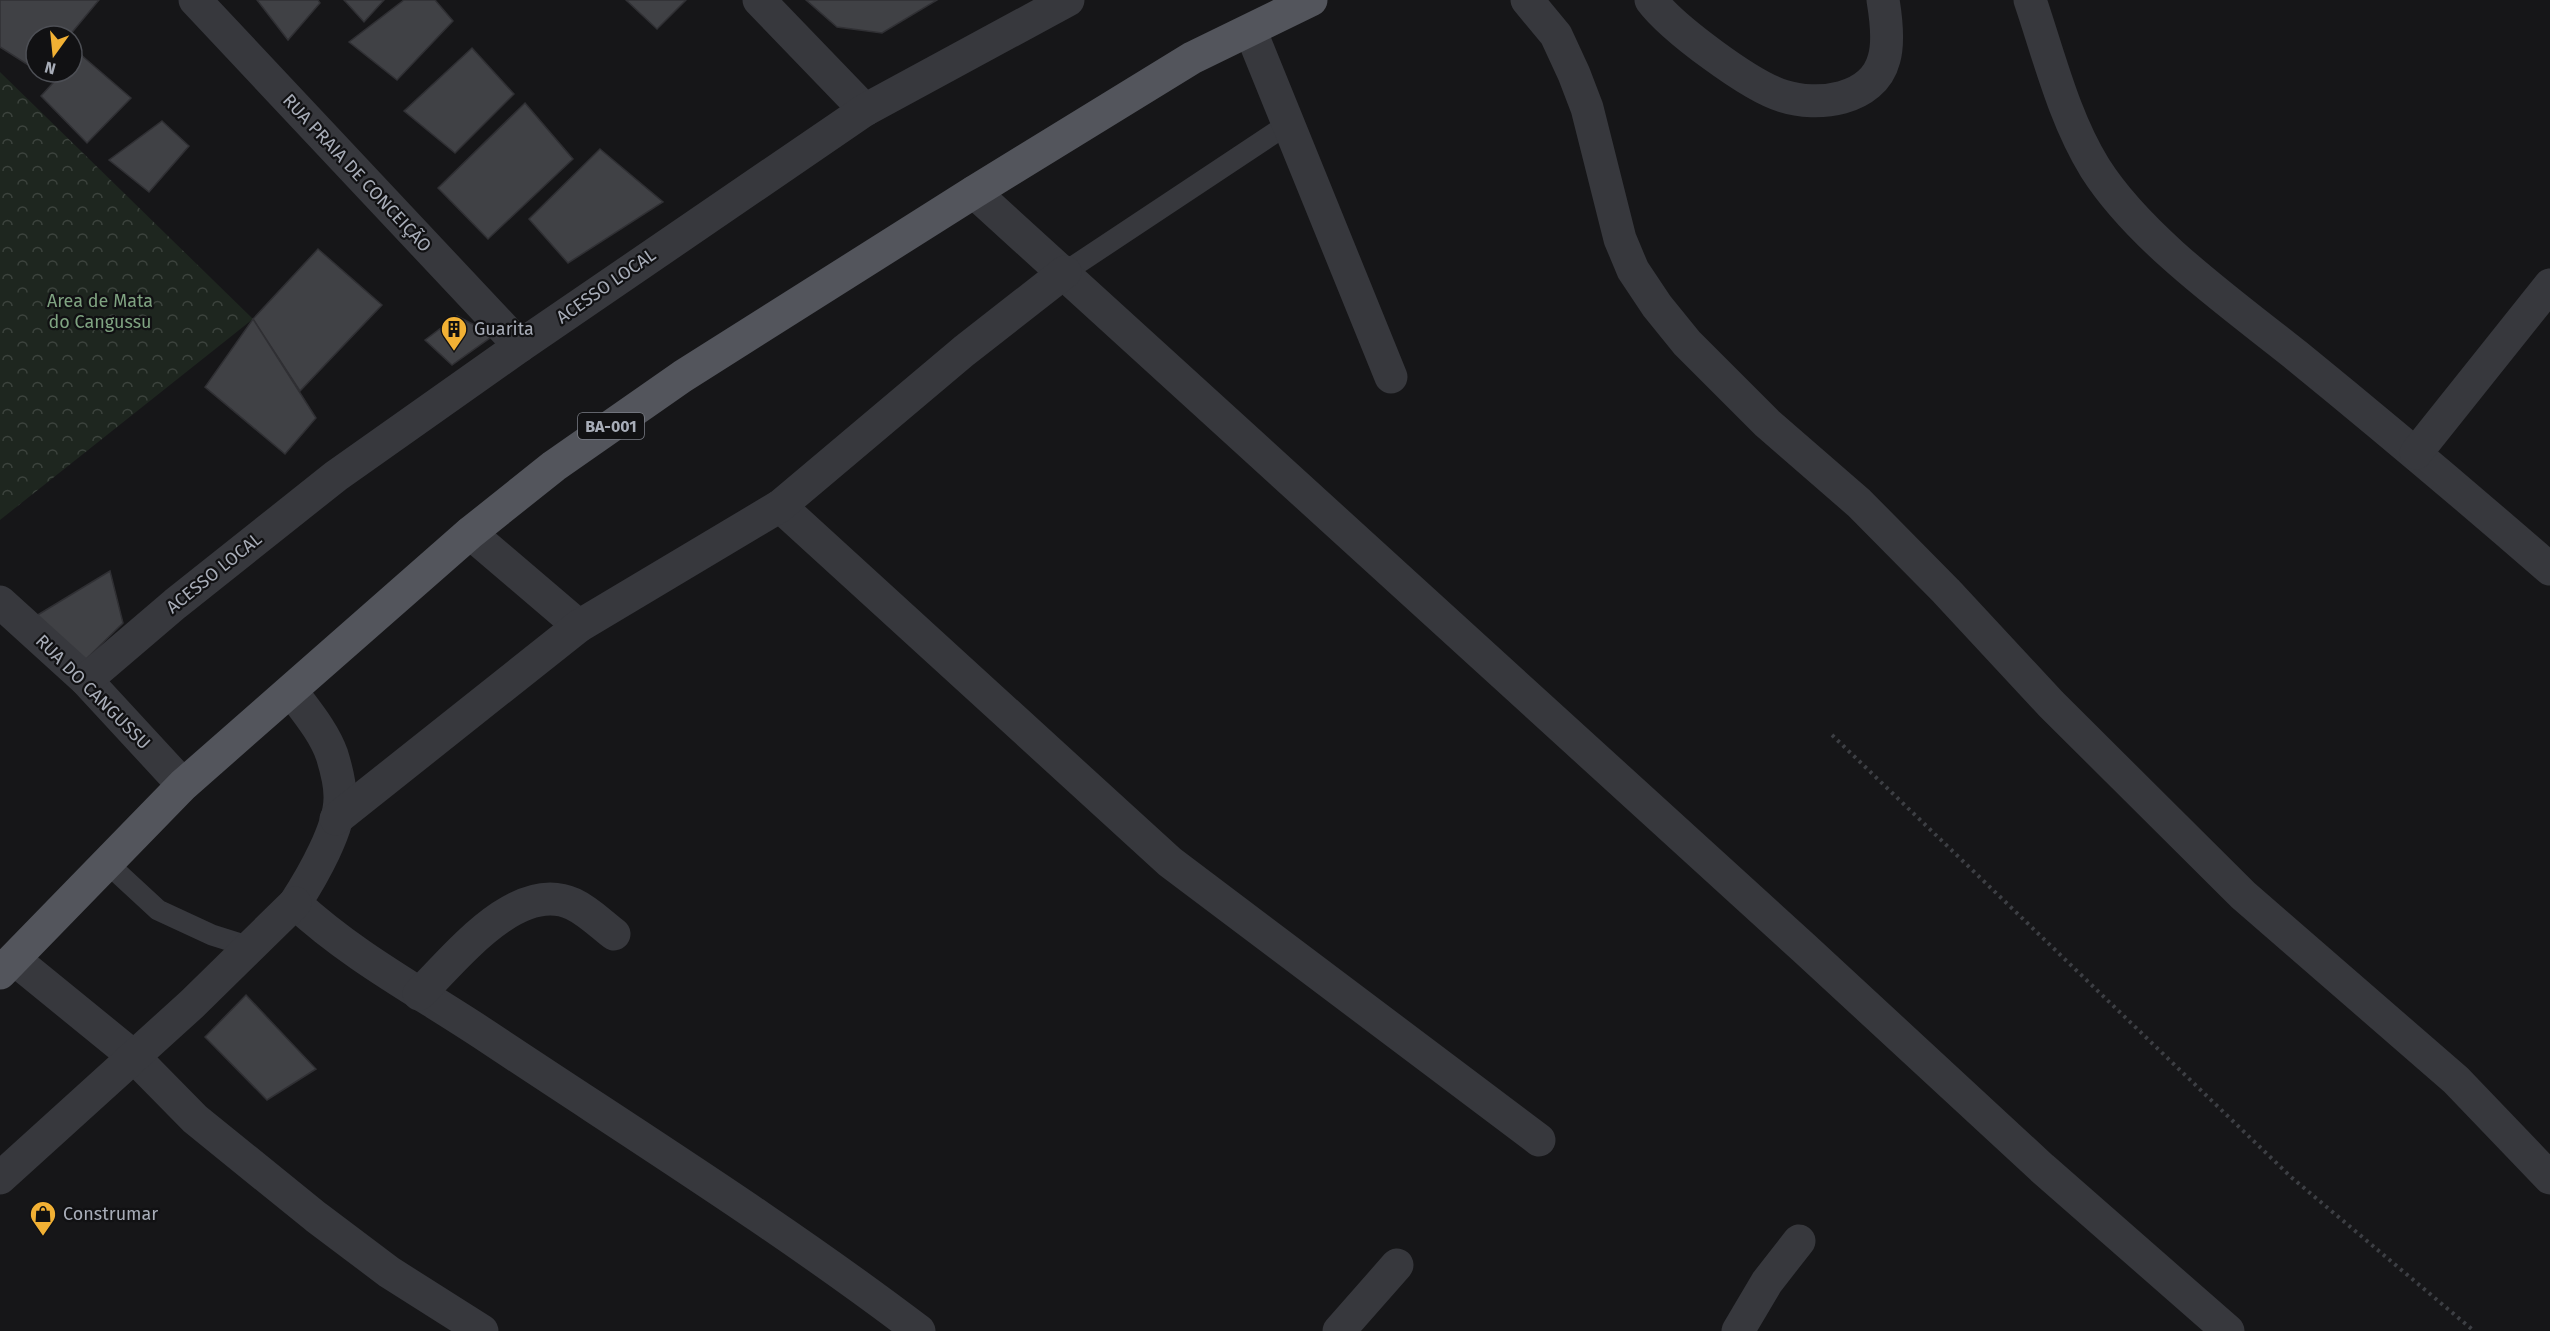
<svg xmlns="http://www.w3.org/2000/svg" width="2550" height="1331" viewBox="0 0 2550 1331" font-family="'Fira Sans',sans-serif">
	<defs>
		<pattern id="park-crowns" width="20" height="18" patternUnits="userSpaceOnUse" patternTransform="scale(1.5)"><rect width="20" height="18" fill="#1e261f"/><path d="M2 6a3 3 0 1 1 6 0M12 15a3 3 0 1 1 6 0" fill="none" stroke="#3c433d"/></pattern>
	</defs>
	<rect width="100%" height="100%" fill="#161618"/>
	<path fill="url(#park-crowns)" d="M0 72 253 319 0 520Z"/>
	<g fill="#404145" stroke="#303034" stroke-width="1.5">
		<path d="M0 0H99L69 36H36V70L0 47Z"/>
		<path d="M257 0H318L320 3 288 40Z"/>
		<path d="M344 0H384L364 22Z"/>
		<path d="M404 0H435L453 21 397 80 349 42Z"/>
		<path d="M626 0H686L657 29Z"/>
		<path d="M806 0H937L882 33 837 27Z"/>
		<path d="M472 48 514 94 455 153 404 111Z"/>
		<path d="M80 54 131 98 87 143 41 96 63 72H72V62Z"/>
		<path d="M525 103 573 159 488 239 438 188Z"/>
		<path d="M162 121 189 146 149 192 109 160Z"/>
		<path d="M600 149 663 202 568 263 529 219Z"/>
		<path d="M318 249 382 305 300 391 253 319Z"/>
		<path d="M457 316 494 335 452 365 425 340Z"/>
		<path d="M253 319 316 418 285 454 205 387Z"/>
		<path d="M110 571 123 623 80 665 36 616Z"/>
		<path d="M246 995 316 1069 267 1100 205 1037Z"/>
	</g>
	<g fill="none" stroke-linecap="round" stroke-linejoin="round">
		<path stroke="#3d3f44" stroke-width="4" stroke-dasharray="3 4.5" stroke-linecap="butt" d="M1832 735 2291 1177 2474 1331"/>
		<g stroke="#37383d" stroke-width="21">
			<path d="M1065 272 1288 124"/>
			<path d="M106 862 158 910 212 935 250 947"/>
		</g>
		<g stroke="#37383d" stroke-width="33">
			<path d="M195 0 520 346"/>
			<path d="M759 0 865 110"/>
			<path d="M1527 0 1556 35 1574 74 1587 108 1620 239 1633 270 1657 306 1687 343 1767 423 1859 503 1946 591 2051 704 2243 895 2456 1080 2550 1178"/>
			<path d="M1651 0C1672 28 1750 86 1783 96 1817 107 1873 101 1884 59 1889 42 1886 18 1883 0"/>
			<path d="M2030 0C2049 56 2064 118 2095 168 2140 239 2232 304 2297 356 2383 426 2467 497 2550 569"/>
			<path d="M1251 32 1391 377"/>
			<path d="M974 192 1804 948 2042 1168 2228 1331"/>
			<path d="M2416 453 2550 285"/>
			<path d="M780 506 1170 862 1539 1140"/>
			<path d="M470 533 579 626"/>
			<path d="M0 602 86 680 183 785"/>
			<path d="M86 680 175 604 336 476 520 346 865 110 1068 0"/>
			<path d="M292 692C306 711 324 732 332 755 336 768 340 783 340 796 341 827 312 877 295 903 353 957 422 993 488 1037 632 1133 781 1226 919 1331"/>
			<path d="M336 819 579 626 780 506 964 351 1065 272"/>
			<path d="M14 959 133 1056 195 1119 316 1217 389 1272 482 1331"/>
			<path d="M419 994C455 959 517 878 573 904 588 911 601 924 614 934"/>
			<path d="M0 1178 192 1004 295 903"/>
			<path d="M1339 1331 1397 1265"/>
			<path d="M1738 1331 1767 1282 1799 1241"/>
		</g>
		<path stroke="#53555c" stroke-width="33" d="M0 973 183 785 470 533 554 466 683 376 974 192 1192 58 1311 0"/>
	</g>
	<defs>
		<g id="building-pin" transform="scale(1.35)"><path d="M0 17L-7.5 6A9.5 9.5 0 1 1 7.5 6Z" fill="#f2b134" stroke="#111113"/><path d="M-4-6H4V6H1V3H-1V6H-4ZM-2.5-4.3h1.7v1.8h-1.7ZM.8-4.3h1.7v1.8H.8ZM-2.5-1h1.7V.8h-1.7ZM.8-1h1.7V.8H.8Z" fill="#111"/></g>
		<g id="shop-pin" transform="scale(1.35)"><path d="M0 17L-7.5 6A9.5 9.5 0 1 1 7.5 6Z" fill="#f2b134" stroke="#111113"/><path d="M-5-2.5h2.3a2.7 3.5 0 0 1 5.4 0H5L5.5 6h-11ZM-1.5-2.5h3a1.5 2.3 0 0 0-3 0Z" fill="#111"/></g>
	</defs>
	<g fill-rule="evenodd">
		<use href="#building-pin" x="454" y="329"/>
		<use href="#shop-pin" x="43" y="1214"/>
	</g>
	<g text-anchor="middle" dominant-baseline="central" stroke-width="4.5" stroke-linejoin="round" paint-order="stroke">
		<rect fill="#111113" stroke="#7b7e86" stroke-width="1.5" x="578" y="413" width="66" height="26" rx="4.5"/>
		<g font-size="16" font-weight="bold" fill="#a8adb8">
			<text x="611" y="426">BA-001</text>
		</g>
		<g font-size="18" fill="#a8adb8" stroke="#111113">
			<text transform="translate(357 173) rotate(47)">RUA PRAIA DE CONCEIÇÃO</text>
			<text transform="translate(606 286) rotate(-35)">ACESSO LOCAL</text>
			<text transform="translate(214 573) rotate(-39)">ACESSO LOCAL</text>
			<text transform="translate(93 692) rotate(45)">RUA DO CANGUSSU</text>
		</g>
		<g font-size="18" fill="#7fa381" stroke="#111113">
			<text x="100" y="301">Area de Mata<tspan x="100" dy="21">do Cangussu</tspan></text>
		</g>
		<g font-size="18" fill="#a8adb8" stroke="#111113" text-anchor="start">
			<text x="474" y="329">Guarita</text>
			<text x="63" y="1214">Construmar</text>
		</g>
	</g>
	<g transform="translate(54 54) rotate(195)"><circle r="28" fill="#111113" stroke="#4d4f55" stroke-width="1.5"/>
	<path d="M0-4.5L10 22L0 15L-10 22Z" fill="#f2b134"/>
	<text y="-9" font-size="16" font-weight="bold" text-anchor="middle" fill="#a8adb8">N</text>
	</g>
</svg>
